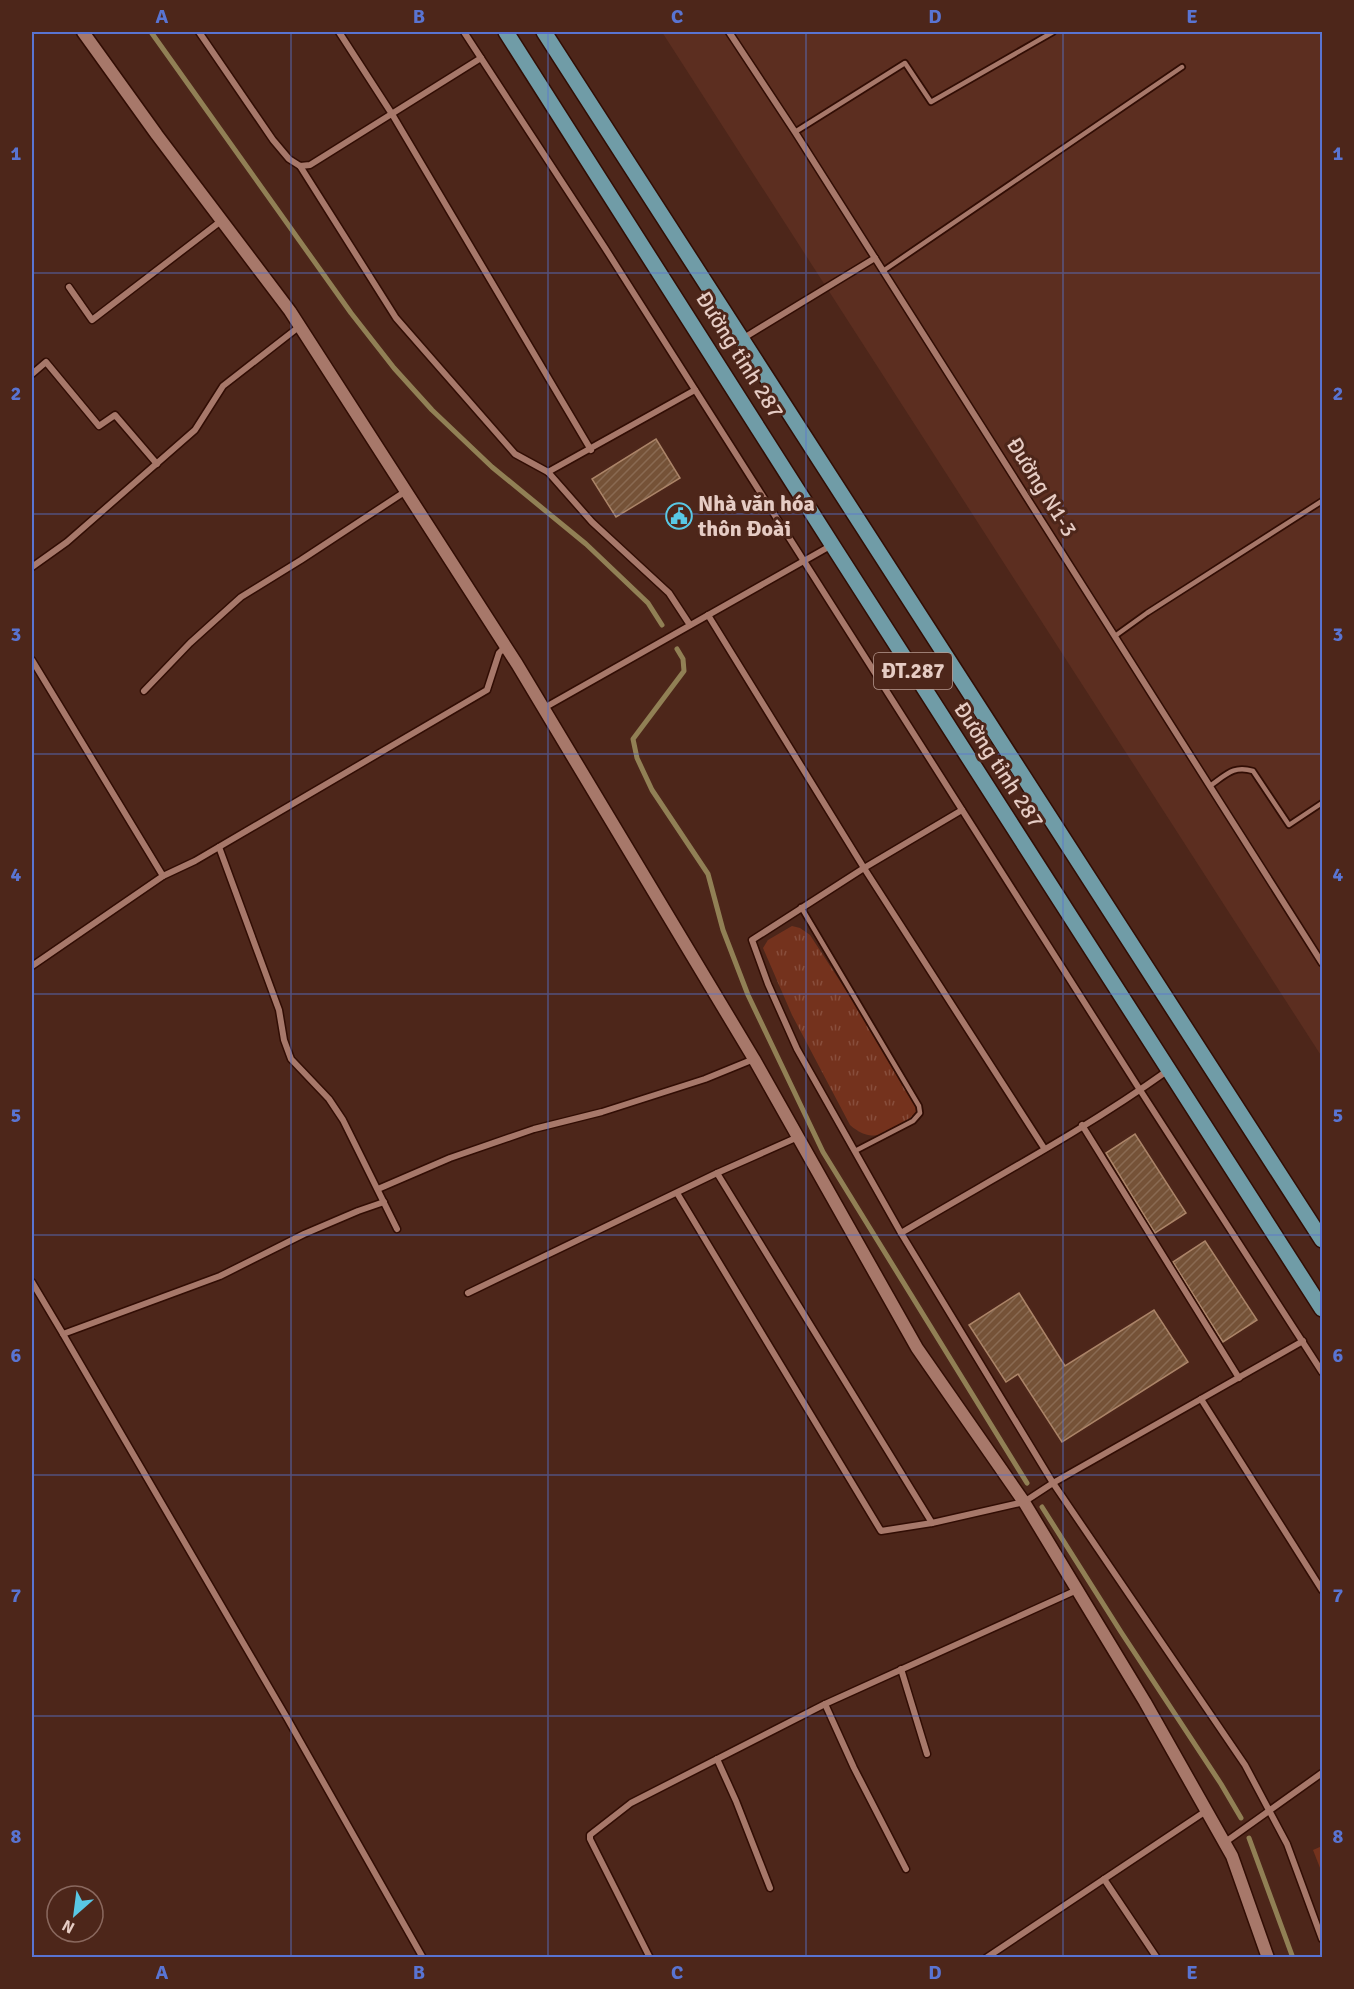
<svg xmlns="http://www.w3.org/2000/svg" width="1354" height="1989" viewBox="0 0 1354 1989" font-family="Signika,sans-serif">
	<defs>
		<pattern id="grass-tufts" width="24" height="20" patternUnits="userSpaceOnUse" patternTransform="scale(1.5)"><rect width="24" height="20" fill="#74321d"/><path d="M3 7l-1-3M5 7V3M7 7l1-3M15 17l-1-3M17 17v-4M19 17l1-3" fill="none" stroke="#884e3c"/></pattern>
		<pattern id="building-hatch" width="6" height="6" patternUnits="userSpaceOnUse" patternTransform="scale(1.5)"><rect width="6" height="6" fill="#755237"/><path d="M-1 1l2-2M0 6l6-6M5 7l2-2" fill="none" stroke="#896a52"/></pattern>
	</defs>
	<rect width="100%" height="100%" fill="#4d261a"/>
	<path fill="#5c2e20" d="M662 32H1322V1057Z"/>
	<path fill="url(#grass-tufts)" d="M792 926 800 928 810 935 916 1098 919 1108 917 1116C893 1130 875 1147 850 1125L792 1015 763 948 768 940Z"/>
	<path fill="#74321d" d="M1322 1846V1873L1313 1850Z"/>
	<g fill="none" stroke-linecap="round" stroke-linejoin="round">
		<g stroke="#918055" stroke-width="5">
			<path d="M151 32 351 313 394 368 432 410 492 467 586 544 648 603 662 625"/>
			<path d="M677 649 683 659 684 671 633 739 637 758 652 790 708 874 723 930 748 995 823 1152 1027 1483"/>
			<path d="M1042 1507 1121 1632 1221 1784 1241 1818"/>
			<path d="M1249 1838 1293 1958"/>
		</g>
	</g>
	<g fill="url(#building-hatch)" stroke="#ab8468" stroke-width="1.5">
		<path d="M656 439 680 478 616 517 592 479Z"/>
		<path d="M1135 1134 1186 1213 1155 1233 1106 1153Z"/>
		<path d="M1205 1241 1257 1320 1223 1342 1173 1262Z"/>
		<path d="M1019 1293 1065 1366 1154 1310 1188 1362 1062 1442 1018 1374 1006 1382 969 1325Z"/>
	</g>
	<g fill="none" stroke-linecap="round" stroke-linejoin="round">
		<g stroke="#310d04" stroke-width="8">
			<g id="lane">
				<path d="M795 132 905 63 931 102 1053 32"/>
				<path d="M883 271 1182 67"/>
				<path d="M1115 636 1147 613 1322 501"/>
				<path d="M1210 786C1226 775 1233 765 1253 771L1289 825 1322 803"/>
				<path d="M801 907 919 1106 920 1113 913 1121 855 1151"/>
			</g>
		</g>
		<g stroke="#310d04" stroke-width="9">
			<g id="street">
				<path d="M199 32 273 140 289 159 300 166 310 165 481 58"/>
				<path d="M339 32 392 114 591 450"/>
				<path d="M464 32 605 248 1140 1090 1322 1372"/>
				<path d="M729 32 795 132 1322 963"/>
				<path d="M300 166 396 318 515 454 548 472 695 390"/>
				<path d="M69 287 92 320 221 221"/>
				<path d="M742 339 875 258"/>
				<path d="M32 374 46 362 99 426 115 415 157 464"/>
				<path d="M548 472 592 522 669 593 690 625"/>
				<path d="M32 567 67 542 195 430 223 386 300 326"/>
				<path d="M708 615 864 868 1044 1148"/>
				<path d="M32 660 163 876"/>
				<path d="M144 691 190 643 241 597 301 560 406 491"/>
				<path d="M544 708 832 545"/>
				<path d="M219 847 279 1010 284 1040 291 1059 329 1099 343 1120 397 1229"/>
				<path d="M32 966 163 876 195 861 487 690 499 653 505 647"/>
				<path d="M1167 1071C1083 1131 990 1180 901 1233L1053 1483 1245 1765 1287 1844 1322 1939"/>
				<path d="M1082 1125 1239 1378"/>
				<path d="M717 1173 932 1523"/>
				<path d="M378 1189 450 1158 534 1129 602 1112 705 1079 754 1059"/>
				<path d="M677 1193 881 1531 932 1523 1024 1502 1053 1483 1303 1341"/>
				<path d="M901 1233 797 1049 768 984 752 940 864 868 962 810"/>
				<path d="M32 1282 63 1334 287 1718 423 1958"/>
				<path d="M468 1293 717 1173 798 1137"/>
				<path d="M63 1334 220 1276 304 1234 358 1211 384 1202"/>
				<path d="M1201 1399 1322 1590"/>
				<path d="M901 1669 927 1754"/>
				<path d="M825 1704 854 1768 906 1869"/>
				<path d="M717 1759 736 1801 770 1888"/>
				<path d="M1224 1843 1322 1773"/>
				<path d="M1104 1879 1157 1958"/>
				<path d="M650 1958 590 1839V1835L631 1803 825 1704 1077 1590"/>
				<path d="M986 1958 1206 1811"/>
			</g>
		</g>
		<g stroke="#310d04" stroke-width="15">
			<path id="secondary" d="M83 32 157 135 290 311 517 664 754 1059 917 1348 1024 1502 1145 1702 1232 1856 1268 1958"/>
		</g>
		<g stroke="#310d04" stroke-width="18">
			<g id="primary">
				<path d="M506 32C616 202 724 374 833 546 994 801 1158 1055 1322 1309"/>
				<path d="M544 32 1322 1240"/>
			</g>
		</g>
		<use href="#lane" stroke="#a7786a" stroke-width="4.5"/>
		<use href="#street" stroke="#a7786a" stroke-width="6"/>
		<use href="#secondary" stroke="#a7786a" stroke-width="12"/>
		<use href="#primary" stroke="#709ca7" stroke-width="15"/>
	</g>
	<path fill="none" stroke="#5974d2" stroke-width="1.5" stroke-opacity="0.55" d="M291 32V1958M548 32V1958M806 32V1958M1063 32V1958M32 273H1322M32 514H1322M32 754H1322M32 994H1322M32 1235H1322M32 1475H1322M32 1716H1322"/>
	<defs>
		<g id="civic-ring" transform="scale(1.35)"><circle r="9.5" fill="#4d261a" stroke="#59c8e5" stroke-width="1.5"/><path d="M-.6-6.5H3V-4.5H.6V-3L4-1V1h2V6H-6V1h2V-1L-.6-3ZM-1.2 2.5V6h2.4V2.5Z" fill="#59c8e5"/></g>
	</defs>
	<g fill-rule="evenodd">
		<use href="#civic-ring" x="679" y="516"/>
	</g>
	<g text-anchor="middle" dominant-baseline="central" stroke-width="6" stroke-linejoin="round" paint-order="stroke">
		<rect fill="#4d261a" stroke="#b89a91" stroke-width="1.5" x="874" y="653" width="78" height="36" rx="4.5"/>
		<g font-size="21" font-weight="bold" fill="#e6ccc4">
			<text x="913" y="671">ĐT.287</text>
		</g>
		<g font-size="22" fill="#e6ccc4" stroke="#4d261a">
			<text transform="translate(740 355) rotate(58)">Đường tỉnh 287</text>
			<text transform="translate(1042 487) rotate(58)">Đường N1-3</text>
			<text transform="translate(999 765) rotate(57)">Đường tỉnh 287</text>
		</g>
		<g font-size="22" font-weight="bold" fill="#e6ccc4" stroke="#4d261a" text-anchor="start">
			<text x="698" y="503">Nhà văn hóa<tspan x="698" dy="25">thôn Đoài</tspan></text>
		</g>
	</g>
	<rect width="1354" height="1989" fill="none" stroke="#4d261a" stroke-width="66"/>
	<g transform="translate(75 1914) rotate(208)"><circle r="28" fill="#4d261a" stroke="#8a685e" stroke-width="1.5"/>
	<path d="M0-4.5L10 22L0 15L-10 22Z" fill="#59c8e5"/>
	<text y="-9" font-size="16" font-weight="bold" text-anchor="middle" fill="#e6ccc4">N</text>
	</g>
	<rect x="33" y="33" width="1288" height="1923" fill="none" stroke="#5974d2" stroke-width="2"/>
	<g font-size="20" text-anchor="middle" font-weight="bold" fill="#5974d2">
		<text x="162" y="23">A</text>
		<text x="419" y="23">B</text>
		<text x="677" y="23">C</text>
		<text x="935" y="23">D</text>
		<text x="1192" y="23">E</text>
		<text x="16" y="160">1</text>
		<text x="1338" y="160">1</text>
		<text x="16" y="400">2</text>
		<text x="1338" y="400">2</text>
		<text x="16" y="641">3</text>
		<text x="1338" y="641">3</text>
		<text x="16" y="881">4</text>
		<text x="1338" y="881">4</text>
		<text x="16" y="1122">5</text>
		<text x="1338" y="1122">5</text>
		<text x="16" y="1362">6</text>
		<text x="1338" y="1362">6</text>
		<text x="16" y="1602">7</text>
		<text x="1338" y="1602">7</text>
		<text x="16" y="1843">8</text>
		<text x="1338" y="1843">8</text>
		<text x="162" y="1979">A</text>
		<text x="419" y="1979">B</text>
		<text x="677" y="1979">C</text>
		<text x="935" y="1979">D</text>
		<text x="1192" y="1979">E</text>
	</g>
</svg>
